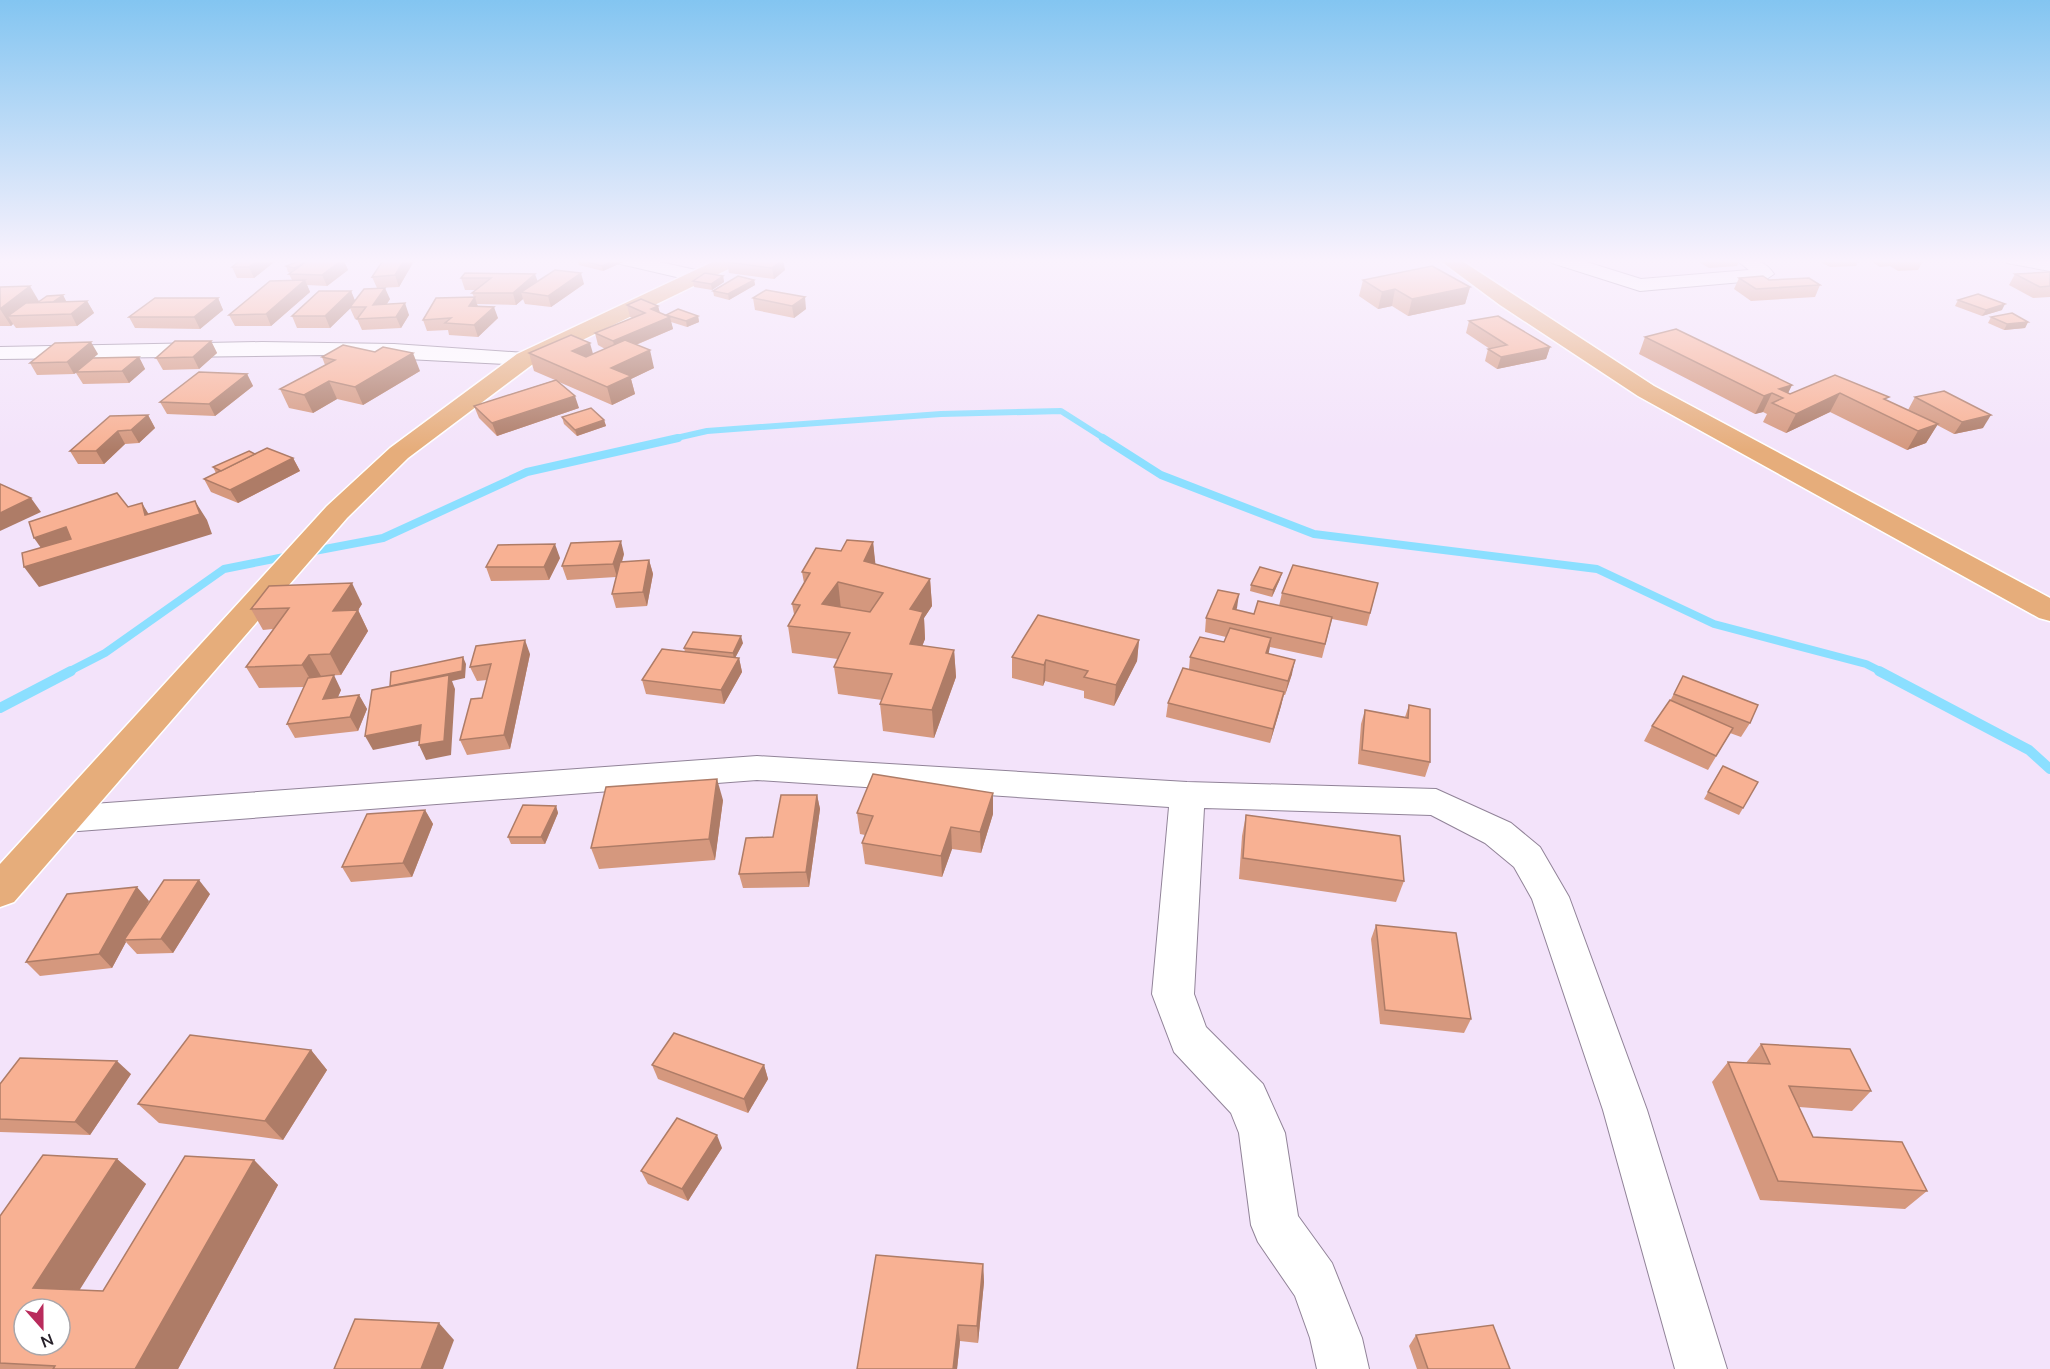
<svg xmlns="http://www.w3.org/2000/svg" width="2050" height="1369" viewBox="0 0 2050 1369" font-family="Mulish,sans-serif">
	<rect width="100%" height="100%" fill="#f3e3fa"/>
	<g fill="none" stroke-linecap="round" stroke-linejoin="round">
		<path stroke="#8bdfff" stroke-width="6" d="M672 439 707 431 941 414 1061 411 1105 439"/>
		<g stroke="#8bdfff" stroke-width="8">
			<path d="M1103 438 1161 475 1314 534 1597 569 1714 624 1866 664 1882 672"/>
			<path d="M309 552 383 538 527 472 678 438"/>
			<path d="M68 672 105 653 224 569 289 556"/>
		</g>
		<g stroke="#8bdfff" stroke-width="10">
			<path d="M1879 671 2029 750 2050 769"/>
			<path d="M0 708 71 671"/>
		</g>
		<g stroke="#918398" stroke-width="2">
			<g id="minor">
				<path d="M614 259H646L705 272 707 276 698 282 616 263Z"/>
				<path d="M1550 259H1577L1641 279 1749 270 1735 259C1752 259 1764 259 1774 274L1765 280 1640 291 1552 263Z"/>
				<path d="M2005 259H2050V271L2007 263Z"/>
				<path d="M262 342 394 344 525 353 533 354 536 359 533 364 525 365 328 355 0 359V347Z"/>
				<path d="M757 756 1187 782 1436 789 1511 823 1540 847 1569 897 1647 1110 1727 1369H1675L1603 1110 1532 899 1514 867 1485 843 1431 815 1204 808 1194 994 1206 1027 1263 1084 1285 1133 1298 1216 1332 1263 1362 1338 1369 1369H1317L1310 1338 1295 1296 1258 1242 1251 1225 1239 1133 1231 1113 1174 1052 1152 994 1169 807 757 780 65 832 52 829 47 819 52 809 65 806Z"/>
			</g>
		</g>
		<g stroke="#fff" stroke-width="3">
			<g id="major">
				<path d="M719 259H744L741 263 533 364 408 458 347 518 14 902 0 907V864L327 506 390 448 517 354Z"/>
				<path d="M1438 259H1459L1654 386 2050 598V621L2039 618 1638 396 1500 305Z"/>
			</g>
		</g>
		<use href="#minor" fill="#fff" fill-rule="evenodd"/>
		<use href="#major" fill="#e6ad7b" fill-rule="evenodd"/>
	</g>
	<g fill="#d5987e">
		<path d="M278 259 254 278H237L232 267Z"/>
		<path d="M343 259 348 270 327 286 307 285 310 292 271 326H235L229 315 292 280 289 274 291 273 288 272 286 266Z"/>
		<path d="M351 259H413L414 261 399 287 377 288 372 277 383 259 352 261Z"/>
		<path d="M577 259H622L623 262 603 271 579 265Z"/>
		<path d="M1700 259H1737L1740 260 1737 266 1709 268 1699 262Z"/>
		<path d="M1815 259H1864L1863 261 1858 262 1856 266 1830 267Z"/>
		<path d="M1868 259H1924L1918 270 1898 271 1890 266 1880 267Z"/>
		<path d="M727 262 785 270 774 279 729 273Z"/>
		<path d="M2050 272V297L2033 298 2009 285 2015 274Z"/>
		<path d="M465 273 538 281 584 284 551 307 525 304 523 299 516 305 477 304 478 306 498 318 478 337 449 335 448 330 427 331 423 320 474 297 472 293 476 290H465L461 278Z"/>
		<path d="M723 276 724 282 712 290 694 287 693 281Z"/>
		<path d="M1739 278 1769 280 1820 285 1815 297 1751 301 1734 289Z"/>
		<path d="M754 280 755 285 729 300 714 296 713 291Z"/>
		<path d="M1363 280 1470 287 1465 304 1408 316 1392 306 1378 309 1359 296Z"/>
		<path d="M0 287 39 301 63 295 66 301 65 302 87 301 94 313 77 326 16 328 13 324 11 326H0Z"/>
		<path d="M351 291 355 301 390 299 387 304 409 315 401 328 362 330 357 319H355L350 308 330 328H297L292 316Z"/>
		<path d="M218 298 223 310 200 329 135 328 129 317Z"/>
		<path d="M753 298 806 309 794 318 755 310Z"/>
		<path d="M1958 300 2002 310 1982 316 1955 306Z"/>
		<path d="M627 305 658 306 660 313 666 316H698L699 322 687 327 671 322 673 329 636 345 654 368 631 379 635 394 612 405 559 382 579 408 497 436 479 418 474 406 555 380 534 371 529 353 593 354 605 349 598 345 595 333 632 318 630 317Z"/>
		<path d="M1991 317 2028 322 2025 328 2004 330 1988 323Z"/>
		<path d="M1469 321 1550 347 1546 359 1497 369 1485 361 1488 349H1490L1466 333Z"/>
		<path d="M1645 337 1790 394 1835 375 1917 415 1908 410 1915 397 1983 428 1954 434 1937 425 1926 443 1907 450 1830 412 1786 433 1763 422 1767 414 1763 412 1755 414 1639 354Z"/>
		<path d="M211 341 217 353 199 369 163 370 156 358Z"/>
		<path d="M98 354 93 358 139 357 145 369 129 383 83 384 76 373 74 374 37 375 30 363Z"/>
		<path d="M322 357 420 371 363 405 337 399 313 413 289 408 280 389 325 365Z"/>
		<path d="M247 374 253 386 215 416 167 414 160 402Z"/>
		<path d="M148 415 155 428 139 443 125 444 104 464H78L70 451Z"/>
		<path d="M562 417 604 420 606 426 577 436 564 424Z"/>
		<path d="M255 454 293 458 300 471 238 503 211 492 204 479 216 473 213 467Z"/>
		<path d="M873 542 875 564 930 579 932 606 924 618 925 639 922 646 954 650 956 677 934 738 883 731 880 704 882 700 838 694 834 667 838 659 792 653 788 626 794 614 792 604 804 583 802 572 841 551Z"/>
		<path d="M624 554 622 562 649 560 653 574 647 606 616 608 612 594 616 577 567 580 562 566Z"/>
		<path d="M560 558 549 580 491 581 486 567Z"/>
		<path d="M1280 579 1272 597 1250 591 1251 585Z"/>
		<path d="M1378 583 1367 626 1332 619 1322 658 1270 647 1268 653 1292 674 1285 695H1284L1281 706 1270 743 1166 717 1168 703 1189 669 1190 657 1224 642 1226 637 1205 632 1206 618 1236 610 1254 614 1279 606 1282 593Z"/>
		<path d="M362 604 358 610 368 631 341 675 321 676 320 677 341 690 338 697 359 695 367 709 358 731 295 738 287 724 304 687 259 688 246 667 273 629 263 630 251 609Z"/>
		<path d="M1139 640 1137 661 1114 706 1084 698V691L1045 681 1043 686 1012 678V657Z"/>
		<path d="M743 643 735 658H739L742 672 724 704 646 694 642 680 685 652 684 648Z"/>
		<path d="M530 654 510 749 467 755 460 740 482 698 487 680 477 681 470 667Z"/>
		<path d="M1683 676 1750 723 1741 737 1730 733 1708 770 1644 741 1652 726 1670 701Z"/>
		<path d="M1409 705 1430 762 1425 777 1358 764 1361 724 1365 710 1405 717Z"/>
		<path d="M1723 766 1743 808 1739 815 1704 799Z"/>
		<path d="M993 793V814L981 853 952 849 942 877 865 864 862 843 865 835 860 834 857 813Z"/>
		<path d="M817 795 820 809 809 887 743 888 739 874 773 837Z"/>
		<path d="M723 800 715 860 599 869 591 848Z"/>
		<path d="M556 806 558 813 545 844H511L508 837Z"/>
		<path d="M425 810 433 824 412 877 351 882 342 867Z"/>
		<path d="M1246 815 1404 881 1396 902 1239 879 1242 836Z"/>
		<path d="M210 894 173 953 137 954 126 942 112 968 40 976 26 962 149 901 144 909Z"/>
		<path d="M1376 925 1471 1019 1464 1033 1380 1024 1371 939Z"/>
		<path d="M1761 1044 1871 1091 1852 1111 1799 1107 1813 1137 1927 1191 1905 1209 1760 1200 1712 1082 1728 1062 1746 1063Z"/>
		<path d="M311 1050 327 1070 283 1140 159 1123 138 1104Z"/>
		<path d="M652 1065H764L768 1079 748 1113 658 1079Z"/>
		<path d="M131 1074 90 1135 0 1132V1084Z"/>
		<path d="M722 1148 688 1201 648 1184 641 1171Z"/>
		<path d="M117 1159 146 1184 79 1290 103 1291 254 1160 278 1185 178 1369H0V1216Z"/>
		<path d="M983 1264 984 1282 978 1343 960 1341 957 1369H857Z"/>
		<path d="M1416 1335 1510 1369H1417L1409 1346Z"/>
	</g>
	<g fill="#ae7c67">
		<path d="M259 259H278L254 278 249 267Z"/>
		<path d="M343 259 348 270 327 286 322 275Z"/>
		<path d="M405 259H413L414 261 399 287 395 275Z"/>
		<path d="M617 259H622L623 262 603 271 602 266Z"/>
		<path d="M783 259 785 270 774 279 772 268Z"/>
		<path d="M581 273 584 284 551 307 548 296Z"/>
		<path d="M535 274 539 285 521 292 523 299 516 305 513 293Z"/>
		<path d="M723 276 724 282 712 290 711 284Z"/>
		<path d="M305 280 310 292 271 326 266 314Z"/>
		<path d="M754 280 755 285 729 300 728 294Z"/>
		<path d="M30 286 40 303 8 316 13 324 11 326 0 309Z"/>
		<path d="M1470 287 1465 304 1408 316 1412 299Z"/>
		<path d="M385 288 390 299 378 316 373 305Z"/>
		<path d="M1395 289 1392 306 1378 309 1382 292Z"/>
		<path d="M351 291 356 303 330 328 325 316Z"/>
		<path d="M63 295 66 301 53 311 50 305Z"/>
		<path d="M475 297 478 308 469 306Z"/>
		<path d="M805 297 806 309 794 318 792 306Z"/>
		<path d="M218 298 223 310 200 329 194 317Z"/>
		<path d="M87 301 94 313 77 326 71 314Z"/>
		<path d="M405 303 409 315 401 328 396 317Z"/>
		<path d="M2005 304 2002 310 1982 316 1986 310Z"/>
		<path d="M658 306 661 318 651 309Z"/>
		<path d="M494 307 498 318 478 337 474 325Z"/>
		<path d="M698 316 699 322 687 327 686 321Z"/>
		<path d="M670 317 673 329 616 353 613 341Z"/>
		<path d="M2028 322 2025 328 2004 330 2007 324Z"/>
		<path d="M211 341 217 353 199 369 193 357Z"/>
		<path d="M91 342 98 354 74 374 67 362Z"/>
		<path d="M590 343 595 361 572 351Z"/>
		<path d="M1550 347 1546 359 1497 369 1501 357Z"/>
		<path d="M650 350 654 368 631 379 635 394 612 405 607 387 611 368Z"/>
		<path d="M413 353 420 371 363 405 355 387Z"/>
		<path d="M139 357 145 369 129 383 122 371Z"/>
		<path d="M247 374 253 386 215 416 209 404Z"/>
		<path d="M329 381 337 399 313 413 304 395Z"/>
		<path d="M1792 385 1783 404V398L1779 389Z"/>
		<path d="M1772 393 1763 412 1755 414 1764 396Z"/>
		<path d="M1840 393 1830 412 1786 433 1796 414Z"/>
		<path d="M575 396 579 408 497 436 492 423Z"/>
		<path d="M148 415 155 428 139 443 131 430Z"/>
		<path d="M1991 415 1983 428 1954 434 1962 422Z"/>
		<path d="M604 420 606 426 577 436 575 430Z"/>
		<path d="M1938 424 1926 443 1907 450 1918 431Z"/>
		<path d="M118 431 125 444 104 464 96 451Z"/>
		<path d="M293 458 300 471 238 503 230 490Z"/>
		<path d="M31 498 41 512 0 531V513Z"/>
		<path d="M195 501 207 520 212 534 39 587 24 567 145 515 142 503 154 523Z"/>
		<path d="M66 527 80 547 48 558 34 538Z"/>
		<path d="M621 541 624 554 617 577 613 564Z"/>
		<path d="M873 542 876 569 864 561Z"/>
		<path d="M555 544 560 558 549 580 544 567Z"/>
		<path d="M649 560 653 574 647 606 643 592Z"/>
		<path d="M1282 573 1280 579 1272 597 1273 590Z"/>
		<path d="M930 579 932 606 924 618 925 639 912 672 910 644V609Z"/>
		<path d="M838 582 841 609 826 631 822 604Z"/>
		<path d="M352 583 362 604 344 632 333 611Z"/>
		<path d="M1239 594 1237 608 1231 623 1233 609Z"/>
		<path d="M358 610 368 631 341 675 330 654Z"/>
		<path d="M741 636 743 643 734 660 733 653Z"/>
		<path d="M1271 638 1269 652 1263 667 1266 653Z"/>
		<path d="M525 640 530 654 510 749 504 735Z"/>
		<path d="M1139 640 1137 661 1114 706 1116 685Z"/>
		<path d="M954 650 956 677 934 738 932 710Z"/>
		<path d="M309 655 321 676 314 686 302 665Z"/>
		<path d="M463 657 466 664 465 678 452 681 455 689 451 755 426 760 419 745 444 741 394 693Z"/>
		<path d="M739 658 742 672 724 704 721 690Z"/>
		<path d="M1046 660 1045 681 1043 686 1044 665Z"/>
		<path d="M1295 660 1292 674 1285 695 1288 681Z"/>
		<path d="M334 675 341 690 331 713 323 699Z"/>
		<path d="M1284 692 1281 706 1270 743 1273 729Z"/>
		<path d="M359 695 367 709 358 731 350 717Z"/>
		<path d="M421 725 428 739 373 750 365 736Z"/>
		<path d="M717 779 723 800 715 860 709 839Z"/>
		<path d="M993 793V814L981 853 980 832Z"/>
		<path d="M817 795 820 809 809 887 806 872Z"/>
		<path d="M556 806 558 813 545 844 541 837Z"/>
		<path d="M425 810 433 824 412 877 403 863Z"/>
		<path d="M951 827 952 849 942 877 941 856Z"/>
		<path d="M199 880 210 894 173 953 161 939Z"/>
		<path d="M137 887 149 901 128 940H124L126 942 112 968 99 954Z"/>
		<path d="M311 1050 327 1070 283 1140 265 1121Z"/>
		<path d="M117 1061 131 1074 90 1135 75 1122Z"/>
		<path d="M764 1065 768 1079 748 1113 744 1099Z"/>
		<path d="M717 1135 722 1148 688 1201 682 1189Z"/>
		<path d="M117 1159 146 1184 67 1310 33 1288Z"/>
		<path d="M254 1160 278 1185 178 1369H135Z"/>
		<path d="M983 1264 984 1282 978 1343 977 1326Z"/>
		<path d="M439 1323 454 1340 443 1369H421Z"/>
		<path d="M958 1325 960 1341 957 1369H953Z"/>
	</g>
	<g fill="#f8b193" stroke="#ae7c67" stroke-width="1.5" fill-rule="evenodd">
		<path d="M242 259H259L249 267H232Z"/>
		<path d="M304 259H310L299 266 294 268 286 266Z"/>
		<path d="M310 259H343L322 275 289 274Z"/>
		<path d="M384 259H405L395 275 372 277Z"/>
		<path d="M577 259H617L602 266Z"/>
		<path d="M731 259H783L772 268 727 262Z"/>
		<path d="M1706 259H1737L1740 260 1711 262Z"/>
		<path d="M1901 259H1924L1903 260Z"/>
		<path d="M1432 266 1470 287 1412 299 1395 289 1382 292 1363 280Z"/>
		<path d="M555 270 581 273 548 296 521 292Z"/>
		<path d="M2049 272H2050V286L2040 287 2015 274Z"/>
		<path d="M465 273 535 274 513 293H472L491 278H461Z"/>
		<path d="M705 273 723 276 711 284 693 281Z"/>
		<path d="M738 276 754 280 728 294 713 291Z"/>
		<path d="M1763 276 1769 280 1809 278 1820 285 1756 289 1739 278Z"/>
		<path d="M305 280 266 314 229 315 270 281Z"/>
		<path d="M30 286 0 309V287Z"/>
		<path d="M385 288 373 305 405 303 396 317 357 319 366 307H350L364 289Z"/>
		<path d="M766 290 805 297 792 306 753 298Z"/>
		<path d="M319 291H351L325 316H292Z"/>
		<path d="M1978 294 2005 304 1986 310 1958 300Z"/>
		<path d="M63 295 53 302 37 303 47 296Z"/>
		<path d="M475 297 469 306 494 307 474 325 445 323 451 318 423 320 436 298Z"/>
		<path d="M155 298H218L194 317H129Z"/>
		<path d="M641 299 658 306 651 309 670 317 613 341 595 333 645 313 627 305Z"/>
		<path d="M87 301 71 314 8 316 26 303Z"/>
		<path d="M678 309 698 316 686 321 666 315Z"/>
		<path d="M2012 313 2028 322 2007 324 1991 317Z"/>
		<path d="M1498 316 1550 347 1501 357 1488 349 1507 345 1469 321Z"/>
		<path d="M1676 329 1792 385 1779 389 1790 394 1835 375 1889 397 1884 399 1938 424 1918 431 1840 393 1796 414 1772 403 1783 398 1772 393 1764 396 1645 337Z"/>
		<path d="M571 335 590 343 572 351 586 357 625 340 650 350 611 368 631 376 607 387 529 353Z"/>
		<path d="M175 341H211L193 357 156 358Z"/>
		<path d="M91 342 67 362 30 363 55 343Z"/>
		<path d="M343 345 375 352 383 347 413 353 355 387 329 381 304 395 280 389 335 360 322 357Z"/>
		<path d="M139 357 122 371 76 372 93 358Z"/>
		<path d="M199 372 247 374 209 404 160 402Z"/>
		<path d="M556 380 575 396 492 423 474 406Z"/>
		<path d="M1944 391 1991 415 1962 422 1915 397Z"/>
		<path d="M591 408 604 420 575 430 562 417Z"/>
		<path d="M148 415 131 430 118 431 96 451H70L110 416Z"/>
		<path d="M267 448 293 458 230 490 204 479Z"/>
		<path d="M249 451 255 454 221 471 213 467Z"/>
		<path d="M0 484 31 498 0 513Z"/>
		<path d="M117 493 128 507 142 503 145 515 195 501 200 514 24 567 22 553 71 539 66 527 34 538 29 522Z"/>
		<path d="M847 540 873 542 864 561 930 579 910 609 923 612 910 644 954 650 932 710 880 704 892 674 834 667 850 633 788 626 800 605 792 604 810 573 802 572 816 548 841 551ZM838 582 883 593 870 612 822 604Z"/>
		<path d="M621 541 613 564 562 566 571 543Z"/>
		<path d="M555 544 544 567H486L498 545Z"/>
		<path d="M649 560 643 592 612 594 620 562Z"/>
		<path d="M1293 565 1378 583 1370 613 1282 593Z"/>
		<path d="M1260 567 1282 573 1273 590 1251 585Z"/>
		<path d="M352 583 333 611 358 610 330 654 309 655 302 665 246 667 289 608 251 609 269 586Z"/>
		<path d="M1218 590 1239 594 1233 609 1254 614 1258 601 1332 617 1325 644 1206 618Z"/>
		<path d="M1038 615 1139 640 1116 685 1084 677 1088 671 1046 660 1044 665 1012 657Z"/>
		<path d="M1230 628 1271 638 1266 653 1295 660 1288 681 1190 657 1200 637 1224 642Z"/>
		<path d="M693 632 741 636 733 653 684 648Z"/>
		<path d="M525 640 504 735 460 740 471 699 482 698 491 664 470 667 476 646Z"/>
		<path d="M662 649 739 658 721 690 642 680Z"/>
		<path d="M463 657 462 671 390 686 391 672Z"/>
		<path d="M1183 668 1284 692 1273 729 1168 703Z"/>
		<path d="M334 675 323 699 359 695 350 717 287 724 308 678Z"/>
		<path d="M449 675 444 741 419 745 421 725 365 736 372 690Z"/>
		<path d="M1683 676 1758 705 1750 723 1674 694Z"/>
		<path d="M1670 700 1733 728 1716 756 1652 726Z"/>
		<path d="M1409 705 1430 709V762L1362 750 1365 710 1408 718Z"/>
		<path d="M1723 766 1758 782 1743 808 1708 792Z"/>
		<path d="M873 774 993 793 980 832 951 827 941 856 862 843 873 816 857 813Z"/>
		<path d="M717 779 709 839 591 848 606 787Z"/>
		<path d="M781 795H817L806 872 739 874 746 838 773 837Z"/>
		<path d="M523 805 556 806 541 837H508Z"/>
		<path d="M425 810 403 863 342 867 367 814Z"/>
		<path d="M1246 815 1400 836 1404 881 1243 858Z"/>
		<path d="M164 880H199L161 939 124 940Z"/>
		<path d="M137 887 99 954 26 962 67 894Z"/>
		<path d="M1376 925 1456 933 1471 1019 1385 1010Z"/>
		<path d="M674 1033 764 1065 744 1099 652 1065Z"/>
		<path d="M190 1035 311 1050 265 1121 138 1104Z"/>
		<path d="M1761 1044 1850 1049 1871 1091 1789 1086 1813 1137 1902 1142 1927 1191 1778 1181 1728 1062 1770 1064Z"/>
		<path d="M20 1058 117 1061 75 1122 0 1119V1084Z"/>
		<path d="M677 1118 717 1135 682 1189 641 1171Z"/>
		<path d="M43 1155 117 1159 33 1288 103 1291 185 1156 254 1160 135 1369H53L55 1366 0 1363V1216ZM24 1309H60V1345H24Z"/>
		<path d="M876 1255 983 1264 977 1326 958 1325 953 1369H857Z"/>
		<path d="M355 1319 439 1323 421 1369H334Z"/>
		<path d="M1493 1325 1510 1369H1428L1416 1335Z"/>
	</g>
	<linearGradient id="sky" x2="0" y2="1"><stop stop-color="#83c5f1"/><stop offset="0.58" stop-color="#faf2fd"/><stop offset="1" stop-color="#faf2fd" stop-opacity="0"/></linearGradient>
	<rect width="2050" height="450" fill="url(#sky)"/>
	<g transform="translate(42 1327) rotate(159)"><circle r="28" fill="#ffffff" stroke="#a9a6aa" stroke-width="1.5"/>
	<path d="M0-4.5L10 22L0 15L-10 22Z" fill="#b92b5c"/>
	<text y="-9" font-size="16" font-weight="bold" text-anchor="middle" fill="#27212a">N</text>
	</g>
</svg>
